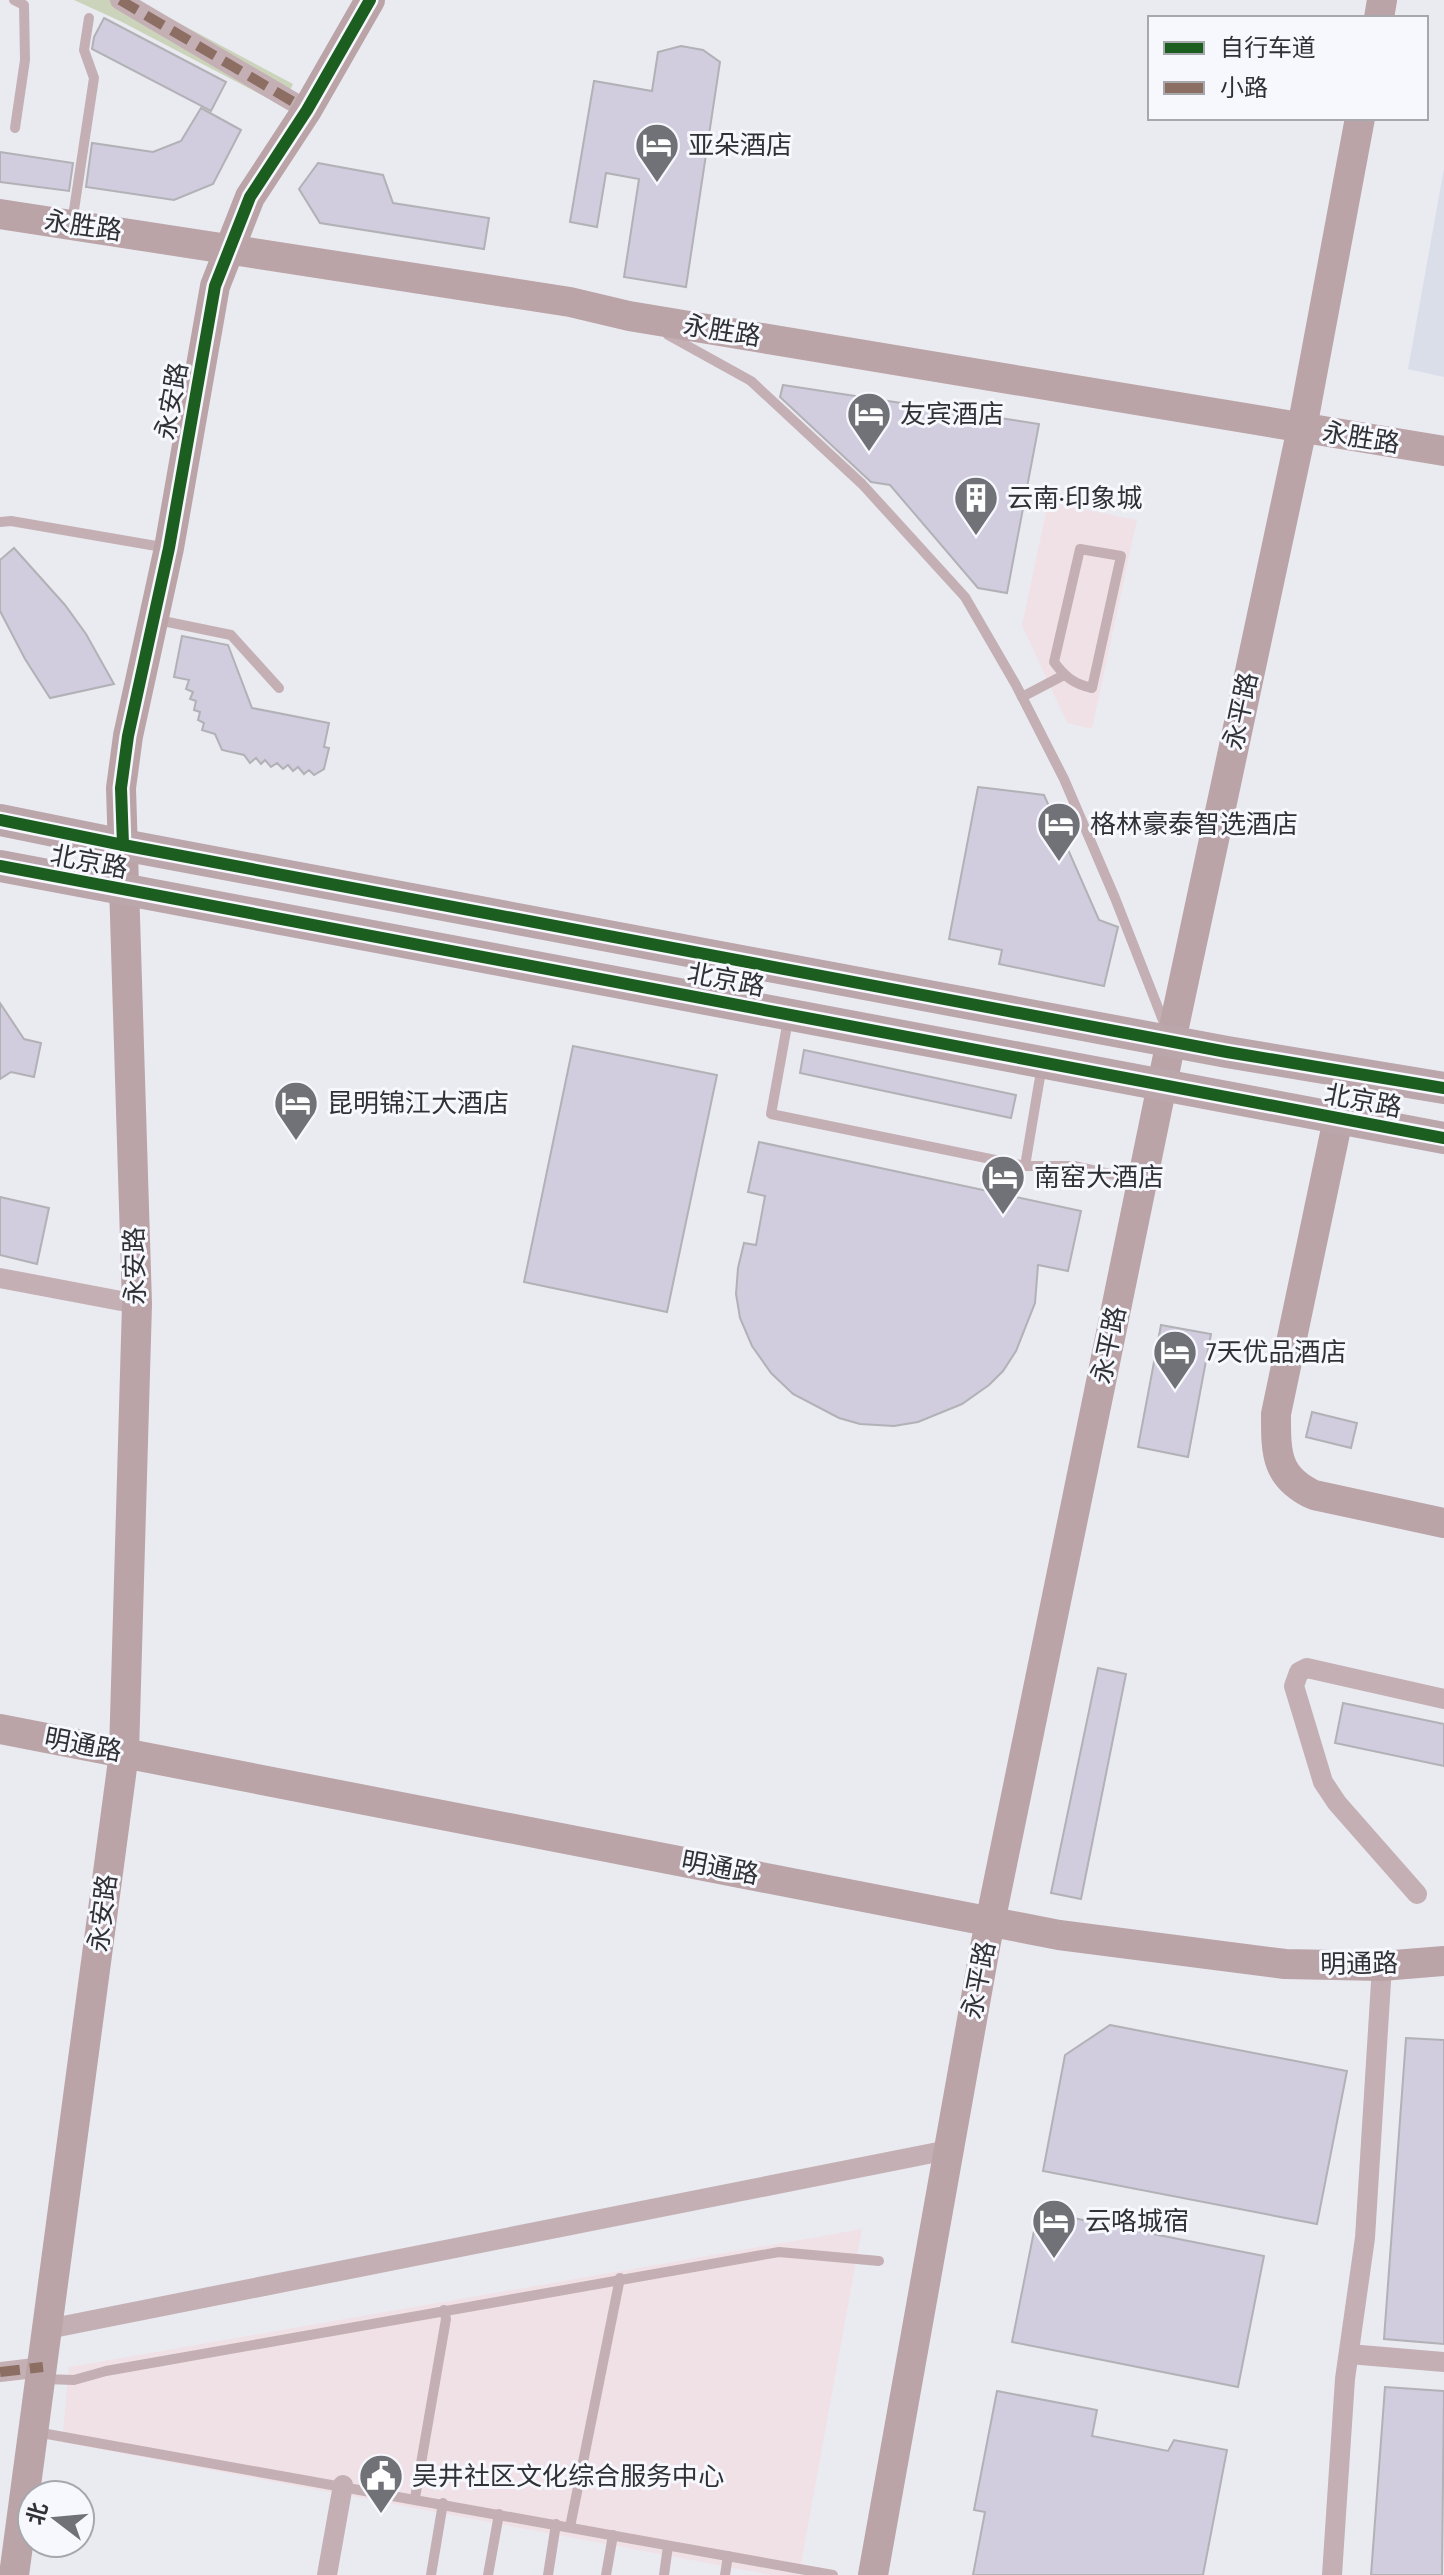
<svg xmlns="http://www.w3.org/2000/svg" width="1444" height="2575" viewBox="0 0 1444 2575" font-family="'Fira Sans Condensed','Noto Sans SC',sans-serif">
	<rect width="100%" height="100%" fill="#eaebf1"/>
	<g fill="#f0e1e6">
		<path d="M1048 502 1137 520 1092 729 1067 723 1022 625Z"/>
		<path d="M862 2229 799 2575H771L62 2442 69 2367Z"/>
	</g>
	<path fill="#dadee9" d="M1444 168V377L1408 369Z"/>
	<path fill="#cbd3ba" d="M74 0H136L293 84 283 106 120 21Z"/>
	<g fill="#d1ccde" stroke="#b1b1b6" stroke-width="2">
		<path d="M104 18 226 82 211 111 92 49 94 37Z"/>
		<path d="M681 46 703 50 720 62 686 287 624 277 639 179 606 173 597 227 570 222 594 81 652 91 658 52Z"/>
		<path d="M201 108 241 130 213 184 174 200 86 187 92 143 153 152 181 141Z"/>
		<path d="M0 152 73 163 69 191 0 182Z"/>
		<path d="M318 163 383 175 393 203 489 218 484 249 320 223 299 189Z"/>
		<path d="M783 385 1039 424 1007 593 978 588 890 485 871 482 780 397Z"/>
		<path d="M14 548 65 605 86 634 114 684 50 698 25 659 0 611V560Z"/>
		<path d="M182 636 228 645 252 708 329 723 324 747 329 748 324 769 314 775 309 770 304 774 298 767 293 771 288 765 283 769 277 763 271 767 265 760 261 764 256 758 250 763 244 755 222 750 215 734 202 730 204 723 198 720 200 712 194 710 196 701 190 699 193 692 186 689 189 680 174 677Z"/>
		<path d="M978 787 1044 795 1099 920 1118 927 1104 986 999 964 1002 950 949 939Z"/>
		<path d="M0 1003 24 1039 41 1043 34 1077 11 1072 0 1079Z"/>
		<path d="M573 1046 717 1075 667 1312 524 1282Z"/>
		<path d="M804 1050 1016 1095 1011 1118 800 1073Z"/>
		<path d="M759 1142 1081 1211 1068 1271 1038 1265 1035 1303 1016 1351 1003 1371 989 1385 962 1404 918 1422 894 1426 860 1424 839 1418 793 1394 771 1373 752 1346 740 1318 736 1294 738 1268 744 1243 756 1245 765 1196 748 1192Z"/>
		<path d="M0 1197 49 1208 37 1264 0 1255Z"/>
		<path d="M1161 1325 1211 1334 1188 1457 1138 1447Z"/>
		<path d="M1312 1412 1357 1423 1351 1448 1306 1437Z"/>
		<path d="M1098 1668 1126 1674 1081 1899 1051 1893Z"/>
		<path d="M1343 1703 1444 1724V1766L1335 1743Z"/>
		<path d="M1110 2025 1347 2071 1317 2224 1043 2171 1065 2055Z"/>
		<path d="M1406 2038 1444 2040V2344L1384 2339Z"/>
		<path d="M1038 2211 1264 2256 1238 2387 1012 2342Z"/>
		<path d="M1385 2387 1444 2391 1442 2575H1371Z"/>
		<path d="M997 2391 1097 2410 1092 2436 1168 2451 1174 2440 1227 2450 1203 2575H973L985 2512 974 2510Z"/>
	</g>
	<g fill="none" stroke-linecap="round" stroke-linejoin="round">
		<g stroke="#c4b0b4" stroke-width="10">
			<path d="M14 0 24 5 25 60 15 128"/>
			<path d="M72 223 94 78 84 50 89 18"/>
			<path d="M668 335 751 381 862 484 965 597 1016 685 1064 779 1115 898 1166 1028"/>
			<path d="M0 522 11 521 168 548"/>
			<path d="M1080 549 1121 556 1092 688C1074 684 1065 677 1054 662Z"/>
			<path d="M158 620 231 635 279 688"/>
			<path d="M1022 697 1064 675"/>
			<path d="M788 1020 771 1114 1025 1166 1042 1065"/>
			<path d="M1025 1166H1074L1141 1181"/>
			<path d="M44 2379 74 2380 106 2371 779 2252 879 2261"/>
			<path d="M36 2432 833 2575"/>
			<path d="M415 2498 446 2319 444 2310"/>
			<path d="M570 2527 620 2278"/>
			<path d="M431 2575 443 2503"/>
			<path d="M488 2575 499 2514"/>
			<path d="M548 2575 556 2524"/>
			<path d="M606 2575 613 2535"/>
			<path d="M664 2575 668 2546"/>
			<path d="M725 2575 728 2556"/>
		</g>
		<g stroke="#c4b0b4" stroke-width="20">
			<path d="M120 0 307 110"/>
			<path d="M0 1278 137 1304"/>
			<path d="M1417 1894 1337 1803 1323 1782 1294 1686 1299 1672 1307 1668 1444 1699"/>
			<path d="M48 2329 948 2150"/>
			<path d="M1349 2354 1444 2362"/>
			<path d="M0 2372 43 2367"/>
			<path d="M327 2575 343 2485"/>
			<path d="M1332 2575 1345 2379 1365 2238 1382 1966"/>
		</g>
		<g stroke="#baa4a8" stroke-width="30">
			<path d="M1379 18 1382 0"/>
			<path d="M0 214 570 302 629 316 1444 451"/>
			<path d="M1338 1119 1276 1414C1276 1452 1275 1477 1314 1495L1444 1523"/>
			<path d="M0 1729 1059 1935 1285 1964 1382 1966 1444 1961"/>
			<path d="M14 2575 124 1753 137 1304 121 788 128 736 169 548 215 286 250 197 307 110 370 0"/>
			<path d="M873 2575 985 1947 1171 1041 1302 428 1360 118"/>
		</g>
		<g stroke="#baa6ab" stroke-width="32">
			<path d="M0 820 123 845 1227 1052 1444 1088"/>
			<path d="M0 866 1444 1138"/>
		</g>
		<g stroke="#8d6e63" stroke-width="10" stroke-dasharray="20 10" stroke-linecap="butt">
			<path d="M120 0 307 110"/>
			<path d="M0 2372 43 2367"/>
		</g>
		<g stroke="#f6f8fe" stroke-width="17">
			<g id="cycleway">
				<path d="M0 820 123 845 1227 1052 1444 1088"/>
				<path d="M123 845 121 788 128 736 169 548 215 286 250 197 307 110 370 0"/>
				<path d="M0 866 1444 1138"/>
			</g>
		</g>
		<use href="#cycleway" stroke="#1b5e20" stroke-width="12"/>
	</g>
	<defs>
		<g id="hotel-pin" transform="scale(2.3)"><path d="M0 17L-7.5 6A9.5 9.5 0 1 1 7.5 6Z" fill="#717277" stroke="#f6f8fe"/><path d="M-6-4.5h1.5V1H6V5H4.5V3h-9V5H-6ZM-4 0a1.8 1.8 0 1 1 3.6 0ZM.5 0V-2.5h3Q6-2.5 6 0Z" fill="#fff"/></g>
		<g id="building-pin" transform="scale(2.3)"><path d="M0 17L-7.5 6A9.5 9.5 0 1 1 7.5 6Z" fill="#717277" stroke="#f6f8fe"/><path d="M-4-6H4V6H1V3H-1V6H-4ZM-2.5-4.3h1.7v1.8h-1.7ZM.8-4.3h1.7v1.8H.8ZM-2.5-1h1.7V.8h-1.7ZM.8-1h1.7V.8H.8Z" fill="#fff"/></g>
		<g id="civic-pin" transform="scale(2.3)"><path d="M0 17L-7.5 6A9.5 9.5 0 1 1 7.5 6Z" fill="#717277" stroke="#f6f8fe"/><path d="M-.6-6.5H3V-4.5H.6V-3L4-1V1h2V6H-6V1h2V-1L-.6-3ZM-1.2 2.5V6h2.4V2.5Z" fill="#fff"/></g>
	</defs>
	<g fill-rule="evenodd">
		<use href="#hotel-pin" x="657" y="145"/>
		<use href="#hotel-pin" x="869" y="414"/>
		<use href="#building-pin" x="976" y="498"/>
		<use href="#hotel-pin" x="1059" y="824"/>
		<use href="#hotel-pin" x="296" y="1103"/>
		<use href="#hotel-pin" x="1003" y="1177"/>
		<use href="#hotel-pin" x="1175" y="1352"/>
		<use href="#hotel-pin" x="1054" y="2221"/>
		<use href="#civic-pin" x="381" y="2476"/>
	</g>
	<g text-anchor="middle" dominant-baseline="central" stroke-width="6" stroke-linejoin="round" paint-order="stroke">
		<g font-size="26" fill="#303135" stroke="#f6f8fe" text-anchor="start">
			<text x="688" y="145">亚朵酒店</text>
			<text x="900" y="414">友宾酒店</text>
			<text x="1007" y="498">云南·印象城</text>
			<text x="1090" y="824">格林豪泰智选酒店</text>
			<text x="327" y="1103">昆明锦江大酒店</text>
			<text x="1034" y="1177">南窑大酒店</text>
			<text x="1206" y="1352">7天优品酒店</text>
			<text x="1085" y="2221">云咯城宿</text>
			<text x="412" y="2476">吴井社区文化综合服务中心</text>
		</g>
		<g font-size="26" fill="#303135" stroke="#f6f8fe">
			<text transform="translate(83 226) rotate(8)">永胜路</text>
			<text transform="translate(722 331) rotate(9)">永胜路</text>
			<text transform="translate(172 401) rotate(-80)">永安路</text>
			<text transform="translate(1361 438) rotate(9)">永胜路</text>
			<text transform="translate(1241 711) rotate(-78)">永平路</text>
			<text transform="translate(89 862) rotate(11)">北京路</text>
			<text transform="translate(726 980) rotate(11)">北京路</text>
			<text transform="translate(1363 1101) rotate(11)">北京路</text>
			<text transform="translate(135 1266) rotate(-91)">永安路</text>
			<text transform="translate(1109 1345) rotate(-78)">永平路</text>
			<text transform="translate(83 1745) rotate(11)">明通路</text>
			<text transform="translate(720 1868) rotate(11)">明通路</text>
			<text transform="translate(103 1913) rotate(-83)">永安路</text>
			<text transform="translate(1359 1964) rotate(-1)">明通路</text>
			<text transform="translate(979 1980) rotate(-79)">永平路</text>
		</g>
	</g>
	<rect x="1148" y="16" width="280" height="104" fill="#f6f8fe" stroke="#a7a8ae" stroke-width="2"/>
	<rect x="1164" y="42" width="40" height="12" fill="#1b5e20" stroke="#a7a8ae" stroke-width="2"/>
	<text x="1220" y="56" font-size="24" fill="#303135">自行车道</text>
	<rect x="1164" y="82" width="40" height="12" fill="#8d6e63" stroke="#a7a8ae" stroke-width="2"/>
	<text x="1220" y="96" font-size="24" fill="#303135">小路</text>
	<g transform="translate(56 2519) rotate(286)"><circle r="38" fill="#f6f8fe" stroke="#a7a8ae" stroke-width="2"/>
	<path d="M0-6L14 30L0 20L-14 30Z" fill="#717277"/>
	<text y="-12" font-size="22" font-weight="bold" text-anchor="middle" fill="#303135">北</text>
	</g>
</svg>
